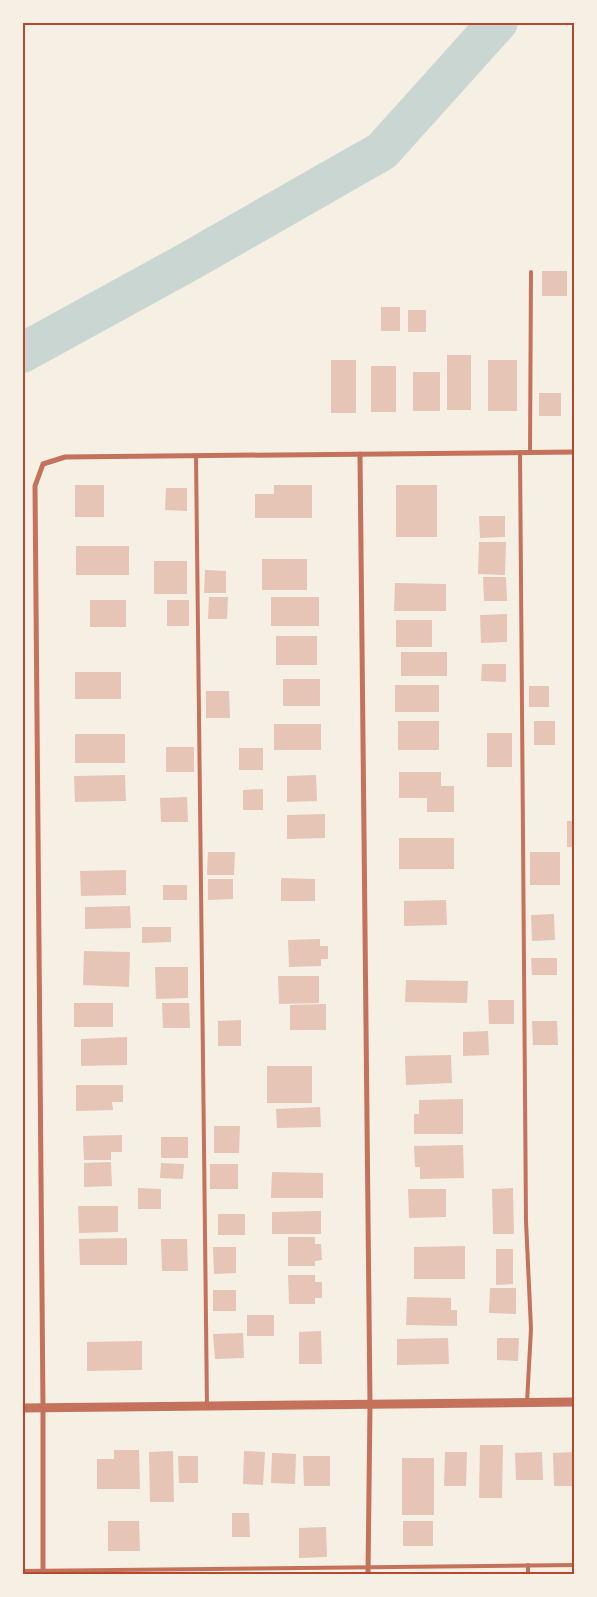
<svg xmlns="http://www.w3.org/2000/svg" width="597" height="1597" viewBox="0 0 597 1597" font-family="'Asap Condensed',sans-serif">
	<rect width="100%" height="100%" fill="#f6efe4"/>
	<g fill="none" stroke-linecap="round" stroke-linejoin="round">
		<path stroke="#c9d6d2" stroke-width="40" d="M22 353 186 263 382 151 498 22"/>
	</g>
	<g fill="#e6c5b7">
		<rect x="542" y="271" width="25" height="25"/>
		<rect x="381" y="307" width="19" height="24"/>
		<rect x="408" y="310" width="18" height="22"/>
		<rect x="447" y="355" width="24" height="55"/>
		<rect x="331" y="360" width="25" height="53"/>
		<rect x="488" y="360" width="29" height="51"/>
		<rect x="371" y="366" width="25" height="46"/>
		<rect x="413" y="372" width="27" height="39"/>
		<rect x="539" y="393" width="22" height="23"/>
		<rect x="75" y="485" width="29" height="32"/>
		<path d="M274 485H312V518H255V494H274Z"/>
		<rect x="396" y="485" width="41" height="52"/>
		<path d="M166 488H187V511L165 510Z"/>
		<path d="M479 516H505V537L480 538Z"/>
		<path d="M479 542H506L505 575 478 574Z"/>
		<rect x="76" y="546" width="53" height="29"/>
		<rect x="262" y="559" width="45" height="31"/>
		<rect x="154" y="561" width="33" height="33"/>
		<path d="M205 570 226 571V593H204Z"/>
		<path d="M483 577H506L507 601H484Z"/>
		<path d="M395 583 446 584V611H394Z"/>
		<path d="M209 597H228L227 619H208Z"/>
		<rect x="271" y="597" width="48" height="29"/>
		<rect x="90" y="600" width="36" height="27"/>
		<rect x="167" y="600" width="22" height="26"/>
		<path d="M507 614V642L481 643 480 615Z"/>
		<rect x="396" y="620" width="36" height="27"/>
		<rect x="276" y="636" width="41" height="29"/>
		<rect x="401" y="652" width="46" height="24"/>
		<path d="M482 664H506V682L481 681Z"/>
		<rect x="75" y="672" width="46" height="27"/>
		<rect x="283" y="679" width="37" height="27"/>
		<rect x="395" y="685" width="44" height="27"/>
		<rect x="529" y="686" width="20" height="21"/>
		<path d="M206 691H229L230 718H206Z"/>
		<rect x="398" y="721" width="41" height="29"/>
		<rect x="534" y="721" width="21" height="24"/>
		<rect x="274" y="724" width="47" height="26"/>
		<rect x="487" y="733" width="25" height="34"/>
		<rect x="75" y="734" width="50" height="29"/>
		<rect x="166" y="747" width="28" height="25"/>
		<rect x="239" y="748" width="24" height="22"/>
		<path d="M399 772H441V786H454V812H427V798H399Z"/>
		<path d="M125 775 126 801 75 802 74 776Z"/>
		<path d="M316 775 317 801 287 802V776Z"/>
		<path d="M263 789V810H243V790Z"/>
		<path d="M187 797 188 822H161L160 798Z"/>
		<path d="M325 814V838L287 839V815Z"/>
		<rect x="567" y="821" width="7" height="26"/>
		<rect x="399" y="838" width="55" height="31"/>
		<path d="M208 852H235L234 875H207Z"/>
		<rect x="530" y="852" width="30" height="33"/>
		<path d="M126 870V895L81 896 80 871Z"/>
		<path d="M281 878 315 879V901H281Z"/>
		<path d="M208 879H233V899L208 900Z"/>
		<rect x="163" y="885" width="24" height="15"/>
		<path d="M446 900 447 925 404 926V901Z"/>
		<path d="M130 906 131 928 85 929V907Z"/>
		<path d="M554 914 555 940 532 941 531 915Z"/>
		<path d="M142 927H171V942L142 943Z"/>
		<path d="M320 939V946H328V959H321V966L289 967 288 940Z"/>
		<path d="M84 951 130 952 129 987 83 985Z"/>
		<path d="M531 958H557V975H532Z"/>
		<path d="M155 967H188V998L156 999Z"/>
		<path d="M278 976H319V1003L279 1004Z"/>
		<path d="M406 980 468 981 467 1003 405 1002Z"/>
		<path d="M488 1000H514V1024H489Z"/>
		<rect x="74" y="1003" width="39" height="24"/>
		<path d="M162 1003H189L190 1028H163Z"/>
		<path d="M326 1004V1030H290V1005Z"/>
		<path d="M241 1020V1046H218V1021Z"/>
		<path d="M532 1021H557L558 1045H533Z"/>
		<path d="M488 1031 489 1055 463 1056V1032Z"/>
		<path d="M127 1037V1065L81 1066V1039Z"/>
		<path d="M451 1055 452 1083 406 1085 405 1056Z"/>
		<rect x="267" y="1066" width="45" height="37"/>
		<path d="M76 1085H123V1102H112L113 1110 76 1111Z"/>
		<path d="M463 1099V1134H414V1114H419V1100Z"/>
		<path d="M320 1107 321 1127 277 1128 276 1109Z"/>
		<path d="M214 1126H240L239 1153H214Z"/>
		<path d="M122 1135V1152H111V1160H84L83 1136Z"/>
		<rect x="161" y="1137" width="27" height="21"/>
		<path d="M463 1145 464 1178 420 1179V1167H415L414 1146Z"/>
		<path d="M111 1162 112 1186 84 1187V1163Z"/>
		<path d="M161 1163 184 1164 183 1179 160 1178Z"/>
		<rect x="210" y="1164" width="28" height="25"/>
		<path d="M272 1172 323 1173V1198H271Z"/>
		<path d="M138 1188 161 1189V1209H138Z"/>
		<path d="M513 1188 514 1234H493L492 1189Z"/>
		<path d="M408 1189H446V1217L409 1218Z"/>
		<path d="M78 1206H118V1232L79 1233Z"/>
		<path d="M321 1211V1234H272V1212Z"/>
		<rect x="218" y="1214" width="27" height="21"/>
		<path d="M288 1237H315V1244H321L322 1260 315 1261V1266H288Z"/>
		<path d="M127 1238V1265H80L79 1239Z"/>
		<path d="M161 1239H187L188 1271H162Z"/>
		<path d="M465 1246V1279H414V1247Z"/>
		<path d="M213 1247H236V1273L214 1274Z"/>
		<path d="M496 1249H513V1284L496 1285Z"/>
		<path d="M288 1275H315V1282H322V1298H315V1304H289Z"/>
		<path d="M490 1288H516V1314L489 1313Z"/>
		<rect x="213" y="1290" width="23" height="21"/>
		<path d="M407 1297 451 1298V1310H457V1326L406 1325Z"/>
		<rect x="247" y="1315" width="27" height="21"/>
		<path d="M321 1331 322 1364H299V1332Z"/>
		<path d="M243 1333 244 1358 215 1359 213 1334Z"/>
		<path d="M448 1338 449 1364 397 1365V1339Z"/>
		<path d="M497 1338H519L518 1361 497 1360Z"/>
		<path d="M142 1341V1370L87 1371V1342Z"/>
		<path d="M480 1445H503L502 1498H479Z"/>
		<path d="M114 1450H139L140 1489H97V1459H114Z"/>
		<path d="M173 1451 174 1502H150L149 1452Z"/>
		<path d="M244 1451 265 1452 263 1485 243 1484Z"/>
		<path d="M445 1452H467L466 1486H444Z"/>
		<path d="M542 1452 543 1480H516L515 1453Z"/>
		<path d="M574 1452V1486H554L553 1453Z"/>
		<path d="M272 1453 296 1454 295 1484 271 1483Z"/>
		<path d="M178 1456H198V1483H179Z"/>
		<path d="M303 1456H330V1486H304Z"/>
		<rect x="402" y="1458" width="32" height="57"/>
		<path d="M232 1513H249L250 1537H232Z"/>
		<path d="M108 1521H139L140 1551H108Z"/>
		<rect x="403" y="1521" width="30" height="25"/>
		<path d="M326 1527 327 1557 299 1558V1528Z"/>
	</g>
	<g fill="none" stroke-linecap="round" stroke-linejoin="round">
		<g stroke="#c5725c" stroke-width="4">
			<path d="M520 452 526 1221 531 1329 527 1402"/>
			<path d="M530 452 531 272"/>
			<path d="M196 456 207 1406"/>
			<path d="M22 1571 574 1565"/>
			<path d="M528 1574V1565"/>
		</g>
		<g stroke="#c5725c" stroke-width="5">
			<path d="M360 454 370 1404 368 1574"/>
			<path d="M43 1574V1408L35 486 43 464 65 457 574 452"/>
		</g>
		<path stroke="#c5725c" stroke-width="9" d="M22 1408 574 1402"/>
	</g>
	<rect width="597" height="1597" fill="none" stroke="#f6efe4" stroke-width="48"/>
	<rect x="24" y="24" width="549" height="1549" fill="none" stroke="#b5482f" stroke-width="2"/>
</svg>
